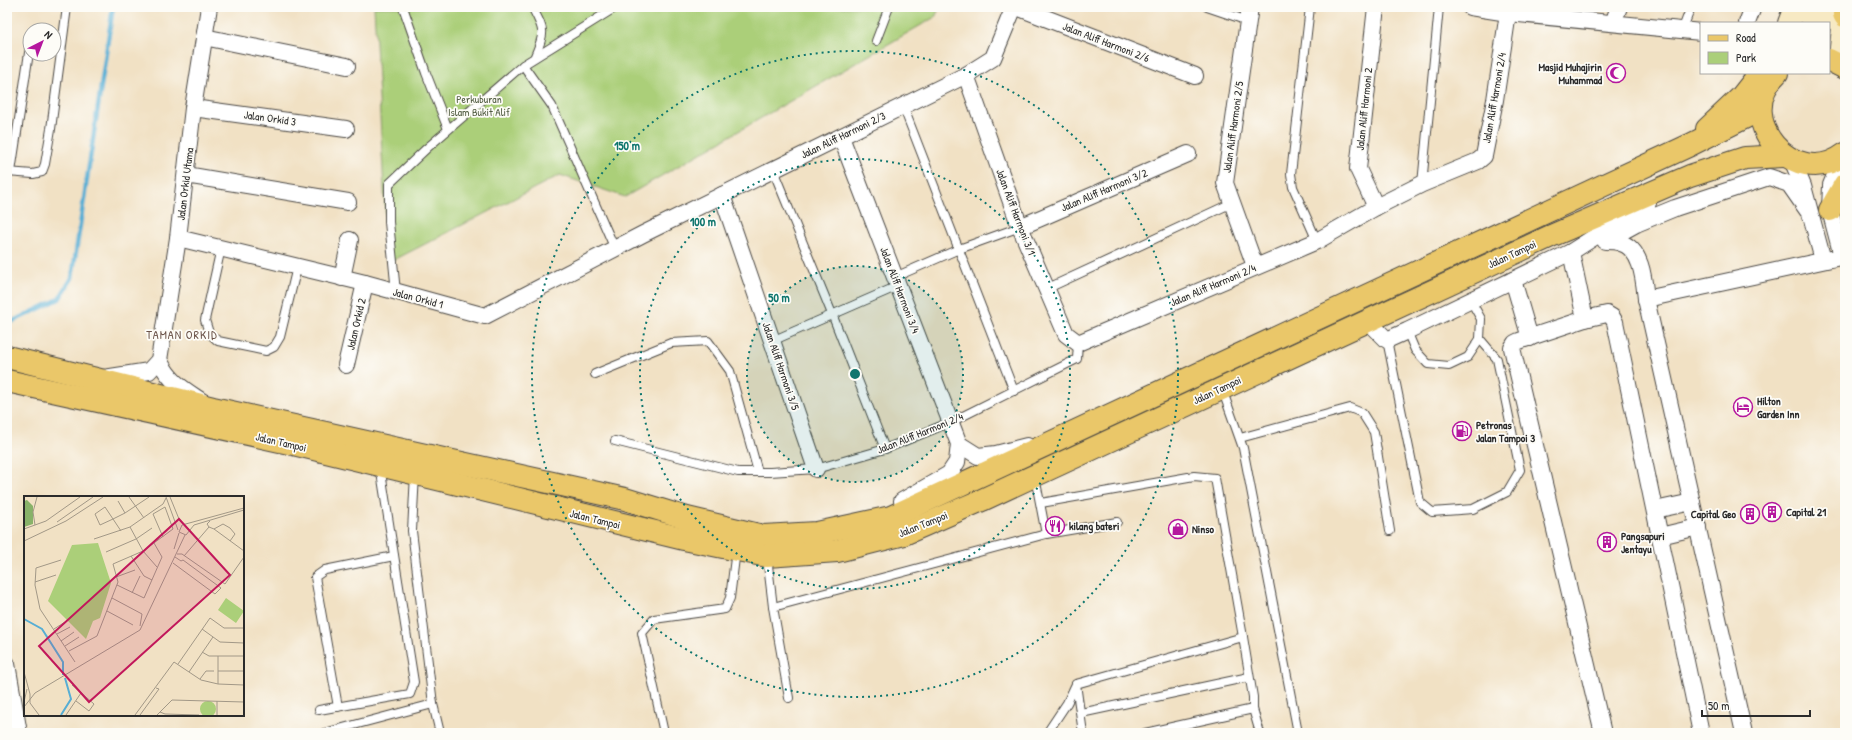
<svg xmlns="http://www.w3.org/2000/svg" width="1852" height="740" viewBox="0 0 1852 740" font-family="'Patrick Hand',sans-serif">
	<rect width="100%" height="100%" fill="#fdfcf7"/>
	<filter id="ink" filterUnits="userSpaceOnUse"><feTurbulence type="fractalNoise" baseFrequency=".025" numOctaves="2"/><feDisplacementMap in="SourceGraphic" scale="8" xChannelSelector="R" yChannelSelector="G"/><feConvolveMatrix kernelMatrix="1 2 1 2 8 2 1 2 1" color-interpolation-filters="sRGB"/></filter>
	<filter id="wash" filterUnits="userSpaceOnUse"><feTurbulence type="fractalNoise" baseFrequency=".012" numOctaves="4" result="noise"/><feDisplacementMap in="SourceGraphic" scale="16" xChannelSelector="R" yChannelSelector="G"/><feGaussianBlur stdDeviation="0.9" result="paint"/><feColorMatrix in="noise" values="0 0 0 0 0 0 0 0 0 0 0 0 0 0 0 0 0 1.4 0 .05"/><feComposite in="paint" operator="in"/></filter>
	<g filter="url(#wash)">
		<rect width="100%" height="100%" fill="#f1e1c4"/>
		<path fill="#abcf79" stroke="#6b7d52" d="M374 7H940L935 17 625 197 560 175 388 263Z"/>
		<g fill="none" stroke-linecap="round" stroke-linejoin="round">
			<path stroke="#57aed4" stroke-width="4.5" d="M7 324 59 299 72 278 113 7"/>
		</g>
	</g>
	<g filter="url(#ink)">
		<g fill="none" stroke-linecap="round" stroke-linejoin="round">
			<g stroke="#494642" stroke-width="10">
				<g id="service">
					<path d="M403 7 426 73 448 129"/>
					<path d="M532 7C544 30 546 31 535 56"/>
					<path d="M1207 7 1248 21"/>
					<path d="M1310 7 1291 174 1293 187 1317 241"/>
					<path d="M1682 31 1691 7"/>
					<path d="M876 41 889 7"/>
					<path d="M523 65 552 106 615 249"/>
					<path d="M903 106 1014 391"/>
					<path d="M773 170 832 314 885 449"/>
					<path d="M7 172 33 174 42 172 45 164 51 129 67 7"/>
					<path d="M11 172 30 46"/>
					<path d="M1422 184 1439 7"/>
					<path d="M221 248 205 320 209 333 218 341 266 351 274 347 280 337 297 267"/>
					<path d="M895 277 959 249 1020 227"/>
					<path d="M1046 289 1232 203"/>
					<path d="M396 292 389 222V184L427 148 523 65 616 7"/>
					<path d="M1407 331 1415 350 1428 364 1449 366 1468 357 1480 339 1481 319 1471 301"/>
					<path d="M1387 340 1420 502 1432 512 1473 509 1507 492 1520 470 1497 359 1480 339"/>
					<path d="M772 341 898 286"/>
					<path d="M595 374 671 343 708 341 730 371 758 472"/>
					<path d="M1222 389 1243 448 1298 733"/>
					<path d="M1240 438 1350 408 1362 413 1374 432 1390 531"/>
					<path d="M615 441 738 472H770L816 469 885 449 951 422 1077 359 1078 343"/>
					<path d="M415 474 412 531 433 704 440 733"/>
					<path d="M1041 503 1194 476 1215 478 1243 637 1076 684 1067 703 1047 733"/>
					<path d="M1046 534 1117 522"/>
					<path d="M767 557 773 607 789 698"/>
					<path d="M773 607 1046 534 1035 477"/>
					<path d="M1076 684 1083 733"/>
					<path d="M338 707 315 577 325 570 394 556"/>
					<path d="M1253 709 1260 733"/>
					<path d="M319 710 410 694 414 682 380 466"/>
					<path d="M1081 713 1249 677"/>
					<path d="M324 733 433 704"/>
					<path d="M664 733 642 633 654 619 725 609 730 598 736 550"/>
					<path d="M1145 733 1253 709V697L1243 637"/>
				</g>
			</g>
			<g stroke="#494642" stroke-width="18">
				<g id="minor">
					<path d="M1017 7 1195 76"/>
					<path d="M1250 7 1225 183 1255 266"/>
					<path d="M1470 7 1508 13 1701 32"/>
					<path d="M1613 23 1619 7"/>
					<path d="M1747 23 1753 7"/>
					<path d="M204 37 347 66"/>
					<path d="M966 75 1020 227 1066 334 1078 343 1317 241 1376 207 1422 184 1478 161 1484 156 1495 100 1508 13"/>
					<path d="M193 108 346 129"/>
					<path d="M841 137 959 444 957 462 949 474 902 501"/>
					<path d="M1792 160 1803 186 1823 260"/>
					<path d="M186 175 348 202"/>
					<path d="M722 195 816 469"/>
					<path d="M1376 207 1358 169 1376 7"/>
					<path d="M1020 227 1188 154"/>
					<path d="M178 238 365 283 485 316 643 234 966 75 993 58 1014 7"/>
					<path d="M1607 240 1636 224 1675 208 1769 177 1789 184 1810 214"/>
					<path d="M1605 241C1610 241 1616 241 1621 243 1642 249 1644 281 1646 299L1744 733"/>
					<path d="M1571 252 1585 319"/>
					<path d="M1842 256 1830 210 1831 185 1843 156"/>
					<path d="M342 278 350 240"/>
					<path d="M1513 280 1530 338"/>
					<path d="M1646 299 1845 256"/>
					<path d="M1367 320 1387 340 1407 331 1571 252 1648 203"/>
					<path d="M159 360C171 383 182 388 203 402"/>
					<path d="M346 365 365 283"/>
					<path d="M104 378 149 371 159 360 178 238 193 108 209 7"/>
					<path d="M959 444 978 456 996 454 1027 446"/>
					<path d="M1655 510 1692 502"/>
					<path d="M1660 536 1698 527"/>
					<path d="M7 664 19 733"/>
					<path d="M1603 733 1512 348 1515 343 1519 341 1585 319 1607 314 1612 317 1615 322 1701 733"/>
				</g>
			</g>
			<g stroke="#494642" stroke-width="24">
				<g id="secondary">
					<path d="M1804 7C1814 26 1829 23 1841 7"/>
					<path d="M1845 7 1840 57 1845 66"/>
					<path d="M1789 23 1795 7"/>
				</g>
			</g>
			<g stroke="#494642" stroke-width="24">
				<g id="primary">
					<path d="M1844 14 1845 16"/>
					<path d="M1829 60 1845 68"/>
					<path d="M1777 73C1730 118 1794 193 1845 154"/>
					<path d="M1707 129 1741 97 1760 73"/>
					<path d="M1830 210 1845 184"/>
					<path d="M7 357 213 408 625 499 687 518 763 536 817 533 891 517 1690 145 1748 116 1761 100"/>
					<path d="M7 381 289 443 684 539 767 556 837 551 904 534 982 500 1551 236 1690 176 1745 158 1784 156"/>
				</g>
			</g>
			<use href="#service" stroke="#fff" stroke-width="8"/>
			<use href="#minor" stroke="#fff" stroke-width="16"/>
			<use href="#secondary" stroke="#f7e9c3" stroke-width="22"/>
			<use href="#primary" stroke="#eac769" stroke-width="22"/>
		</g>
	</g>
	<circle cx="855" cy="374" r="108" fill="#0f766e" fill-opacity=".12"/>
	<g fill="none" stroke="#0f766e" stroke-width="2" stroke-dasharray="2 4">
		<circle cx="855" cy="374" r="108"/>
		<circle cx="855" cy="374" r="215"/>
		<circle cx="855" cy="374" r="323"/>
	</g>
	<defs>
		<g id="mosque-ring" transform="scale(1)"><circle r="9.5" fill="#fdfcf7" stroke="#b5179e" stroke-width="1.5"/><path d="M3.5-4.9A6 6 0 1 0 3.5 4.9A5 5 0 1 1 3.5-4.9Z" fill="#b5179e"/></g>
		<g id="hotel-ring" transform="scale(1)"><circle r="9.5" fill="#fdfcf7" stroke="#b5179e" stroke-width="1.5"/><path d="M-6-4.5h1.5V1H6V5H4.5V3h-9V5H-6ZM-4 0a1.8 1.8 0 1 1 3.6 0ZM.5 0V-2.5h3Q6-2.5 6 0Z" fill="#b5179e"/></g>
		<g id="fuel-ring" transform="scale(1)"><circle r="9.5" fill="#fdfcf7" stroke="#b5179e" stroke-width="1.5"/><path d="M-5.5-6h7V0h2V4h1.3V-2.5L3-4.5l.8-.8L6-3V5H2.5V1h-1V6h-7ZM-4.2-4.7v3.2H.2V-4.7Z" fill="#b5179e"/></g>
		<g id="building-ring" transform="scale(1)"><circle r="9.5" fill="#fdfcf7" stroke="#b5179e" stroke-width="1.5"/><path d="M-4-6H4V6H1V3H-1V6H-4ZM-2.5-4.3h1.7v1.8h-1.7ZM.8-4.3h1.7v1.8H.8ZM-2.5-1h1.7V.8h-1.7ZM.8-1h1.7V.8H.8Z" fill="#b5179e"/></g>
		<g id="restaurant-ring" transform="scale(1)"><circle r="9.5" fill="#fdfcf7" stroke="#b5179e" stroke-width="1.5"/><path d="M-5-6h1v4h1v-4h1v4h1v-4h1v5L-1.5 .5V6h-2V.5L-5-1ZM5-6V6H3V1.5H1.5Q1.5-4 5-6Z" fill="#b5179e"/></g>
		<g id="shop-ring" transform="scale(1)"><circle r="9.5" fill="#fdfcf7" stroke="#b5179e" stroke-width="1.5"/><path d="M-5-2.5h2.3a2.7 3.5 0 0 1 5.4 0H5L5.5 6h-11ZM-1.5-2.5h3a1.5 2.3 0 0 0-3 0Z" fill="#b5179e"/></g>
	</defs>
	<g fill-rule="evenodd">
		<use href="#mosque-ring" x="1616" y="73"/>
		<use href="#hotel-ring" x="1743" y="407"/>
		<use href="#fuel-ring" x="1462" y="431"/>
		<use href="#building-ring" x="1772" y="512"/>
		<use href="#building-ring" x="1750" y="514"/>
		<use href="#restaurant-ring" x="1055" y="526"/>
		<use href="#shop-ring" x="1178" y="529"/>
		<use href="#building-ring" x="1607" y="542"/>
	</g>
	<g text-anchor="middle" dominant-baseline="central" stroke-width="3.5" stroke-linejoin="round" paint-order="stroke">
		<g font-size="11" fill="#2b2b2b" stroke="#fdfcf7">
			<text transform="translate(1106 42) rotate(21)">Jalan Aliff Harmoni 2/6</text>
			<text transform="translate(1494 98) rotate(-80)">Jalan Aliff Harmoni 2/4</text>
			<text transform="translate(1364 109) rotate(-84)">Jalan Aliff Harmoni 2</text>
			<text transform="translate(270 118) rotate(8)">Jalan Orkid 3</text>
			<text transform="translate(1233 127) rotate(-82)">Jalan Aliff Harmoni 2/5</text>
			<text transform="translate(843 135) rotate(-26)">Jalan Aliff Harmoni 2/3</text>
			<text transform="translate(185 184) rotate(-83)">Jalan Orkid Utama</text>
			<text transform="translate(1104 190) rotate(-23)">Jalan Aliff Harmoni 3/2</text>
			<text transform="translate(1016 212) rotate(69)">Jalan Aliff Harmoni 3/1</text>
			<text transform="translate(1512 254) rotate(-25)">Jalan Tampoi</text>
			<text transform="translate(1213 285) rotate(-23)">Jalan Aliff Harmoni 2/4</text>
			<text transform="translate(900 290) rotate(69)">Jalan Aliff Harmoni 3/4</text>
			<text transform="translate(418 298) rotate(15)">Jalan Orkid 1</text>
			<text transform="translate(356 324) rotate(-77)">Jalan Orkid 2</text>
			<text transform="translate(781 366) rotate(71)">Jalan Aliff Harmoni 3/5</text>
			<text transform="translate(1217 390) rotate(-25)">Jalan Tampoi</text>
			<text transform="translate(920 433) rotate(-22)">Jalan Aliff Harmoni 2/4</text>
			<text transform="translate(281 442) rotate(13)">Jalan Tampoi</text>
			<text transform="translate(595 519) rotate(14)">Jalan Tampoi</text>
			<text transform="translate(923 524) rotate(-22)">Jalan Tampoi</text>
		</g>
		<g font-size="11" font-weight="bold" fill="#2b2b2b" stroke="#fdfcf7" text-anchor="start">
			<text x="1602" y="67" text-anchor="end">Masjid Muhajirin<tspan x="1602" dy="13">Muhammad</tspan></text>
			<text x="1757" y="401">Hilton<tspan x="1757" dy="13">Garden Inn</tspan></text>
			<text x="1476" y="425">Petronas<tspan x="1476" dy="13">Jalan Tampoi 3</tspan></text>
			<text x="1786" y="512">Capital 21</text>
			<text x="1736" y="514" text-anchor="end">Capital Geo</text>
			<text x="1069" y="526">kilang bateri</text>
			<text x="1192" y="529">Ninso</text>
			<text x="1621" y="536">Pangsapuri<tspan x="1621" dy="13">Jentayu</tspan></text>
		</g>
		<g font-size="11" fill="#515c42" stroke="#fdfcf7">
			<text x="479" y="99">Perkuburan<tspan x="479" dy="13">Islam Bukit Alif</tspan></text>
		</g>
		<g font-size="12" letter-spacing="1" fill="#6b5349" stroke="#fdfcf7">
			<text x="182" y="334">TAMAN ORKID</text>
		</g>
	</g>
	<g transform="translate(24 496)">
		<rect width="220" height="220" fill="#f1e1c4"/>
		<path d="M74 47 87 87 76 122 69 125 62 143 24 105 48 49ZM202 102 220 115 212 127 194 114ZM176 213a8 8 0 1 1 16 0a8 8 0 1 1-16 0Z" fill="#abcf79"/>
		<path d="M3 4 9 10V28L0 31V5Z" fill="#88b269"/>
		<path fill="none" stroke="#57aed4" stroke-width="2" d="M0 123 18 133 39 166V179M37 219 47 203 41 182"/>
		<path fill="none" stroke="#a29887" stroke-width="1" d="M105 1 120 22M142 1 154 34M146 1 155 23 160 29M94 5 101 17M220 12 158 29 155 36 162 39 170 29 220 14M129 18 139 41M33 26 69 1M11 29 9 16 13 1M106 31 119 55 133 71M185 31 190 33 199 28 206 32 211 38 206 45M0 33 22 25 56 1M190 33 220 55M97 35 81 11 71 18 76 29 89 23 101 17 125 1M70 43 106 31 139 8 142 2M0 45 42 25 79 1M150 53 155 37M82 56 112 43 128 32M153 58H158L201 88 220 61M107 60 120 80 128 84M160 60 185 31 183 28 186 25M37 64 12 72 11 89 16 113 51 166M149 67 191 98 197 92 159 64 157 65 151 61M92 81 111 74M11 86 32 79M93 89 120 102 138 61 130 47M108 97 116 80M88 102 118 118M83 115 109 129M116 130 118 118M30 133 41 126M178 133 196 146 220 147M33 138 46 131M37 145 50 136M41 150 55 141M45 155 73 140 94 86 89 68 119 55 149 33 141 11 129 18M178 156 185 160H220M154 168 186 122 200 132H220M194 175H220M0 176 6 198V207L15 219M165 176 189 141M176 183 182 175H190M194 188V160M48 189 70 208 65 215 52 205M0 206 3 193M0 211 11 197 116 134 161 39M136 216 141 218 175 219M42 219 57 197M111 219 150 166 177 184 194 188 220 189M116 219 135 193 132 192M133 219 148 204 220 206M193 219V205"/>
		<path fill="#c2185b" fill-opacity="0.15" stroke="#c2185b" stroke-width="2" d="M155 23 206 79 65 206 15 150Z"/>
		<rect width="220" height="220" fill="none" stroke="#2b2b2b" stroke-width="2"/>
	</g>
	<circle cx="855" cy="374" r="6" fill="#0f766e" stroke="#fdfcf7" stroke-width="2"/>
	<g font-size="12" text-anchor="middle" font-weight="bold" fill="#0f766e" stroke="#fdfcf7" stroke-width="3.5" stroke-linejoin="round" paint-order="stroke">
		<text x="627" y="150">150 m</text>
		<text x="703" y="226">100 m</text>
		<text x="779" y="302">50 m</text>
	</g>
	<rect width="1852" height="740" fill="none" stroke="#fdfcf7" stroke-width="24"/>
	<rect x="1700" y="22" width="130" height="52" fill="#fdfcf7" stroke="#a9a8a5"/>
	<rect x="1708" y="35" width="20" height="6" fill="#eac769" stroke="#a9a8a5"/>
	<text x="1736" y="42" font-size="12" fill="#2b2b2b">Road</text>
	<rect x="1708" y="52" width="20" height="12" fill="#abcf79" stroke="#a9a8a5"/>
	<text x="1736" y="62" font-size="12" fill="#2b2b2b">Park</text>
	<g transform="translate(42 42) rotate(42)"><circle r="19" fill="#fdfcf7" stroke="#a9a8a5"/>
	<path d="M0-3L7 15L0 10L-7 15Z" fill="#b5179e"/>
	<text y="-6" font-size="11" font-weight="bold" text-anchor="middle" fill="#2b2b2b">N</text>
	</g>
	<path d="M1702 710v6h108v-6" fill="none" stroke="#2b2b2b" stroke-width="2"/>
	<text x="1708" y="710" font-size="12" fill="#2b2b2b" stroke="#fdfcf7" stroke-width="3" paint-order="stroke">50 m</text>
</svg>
